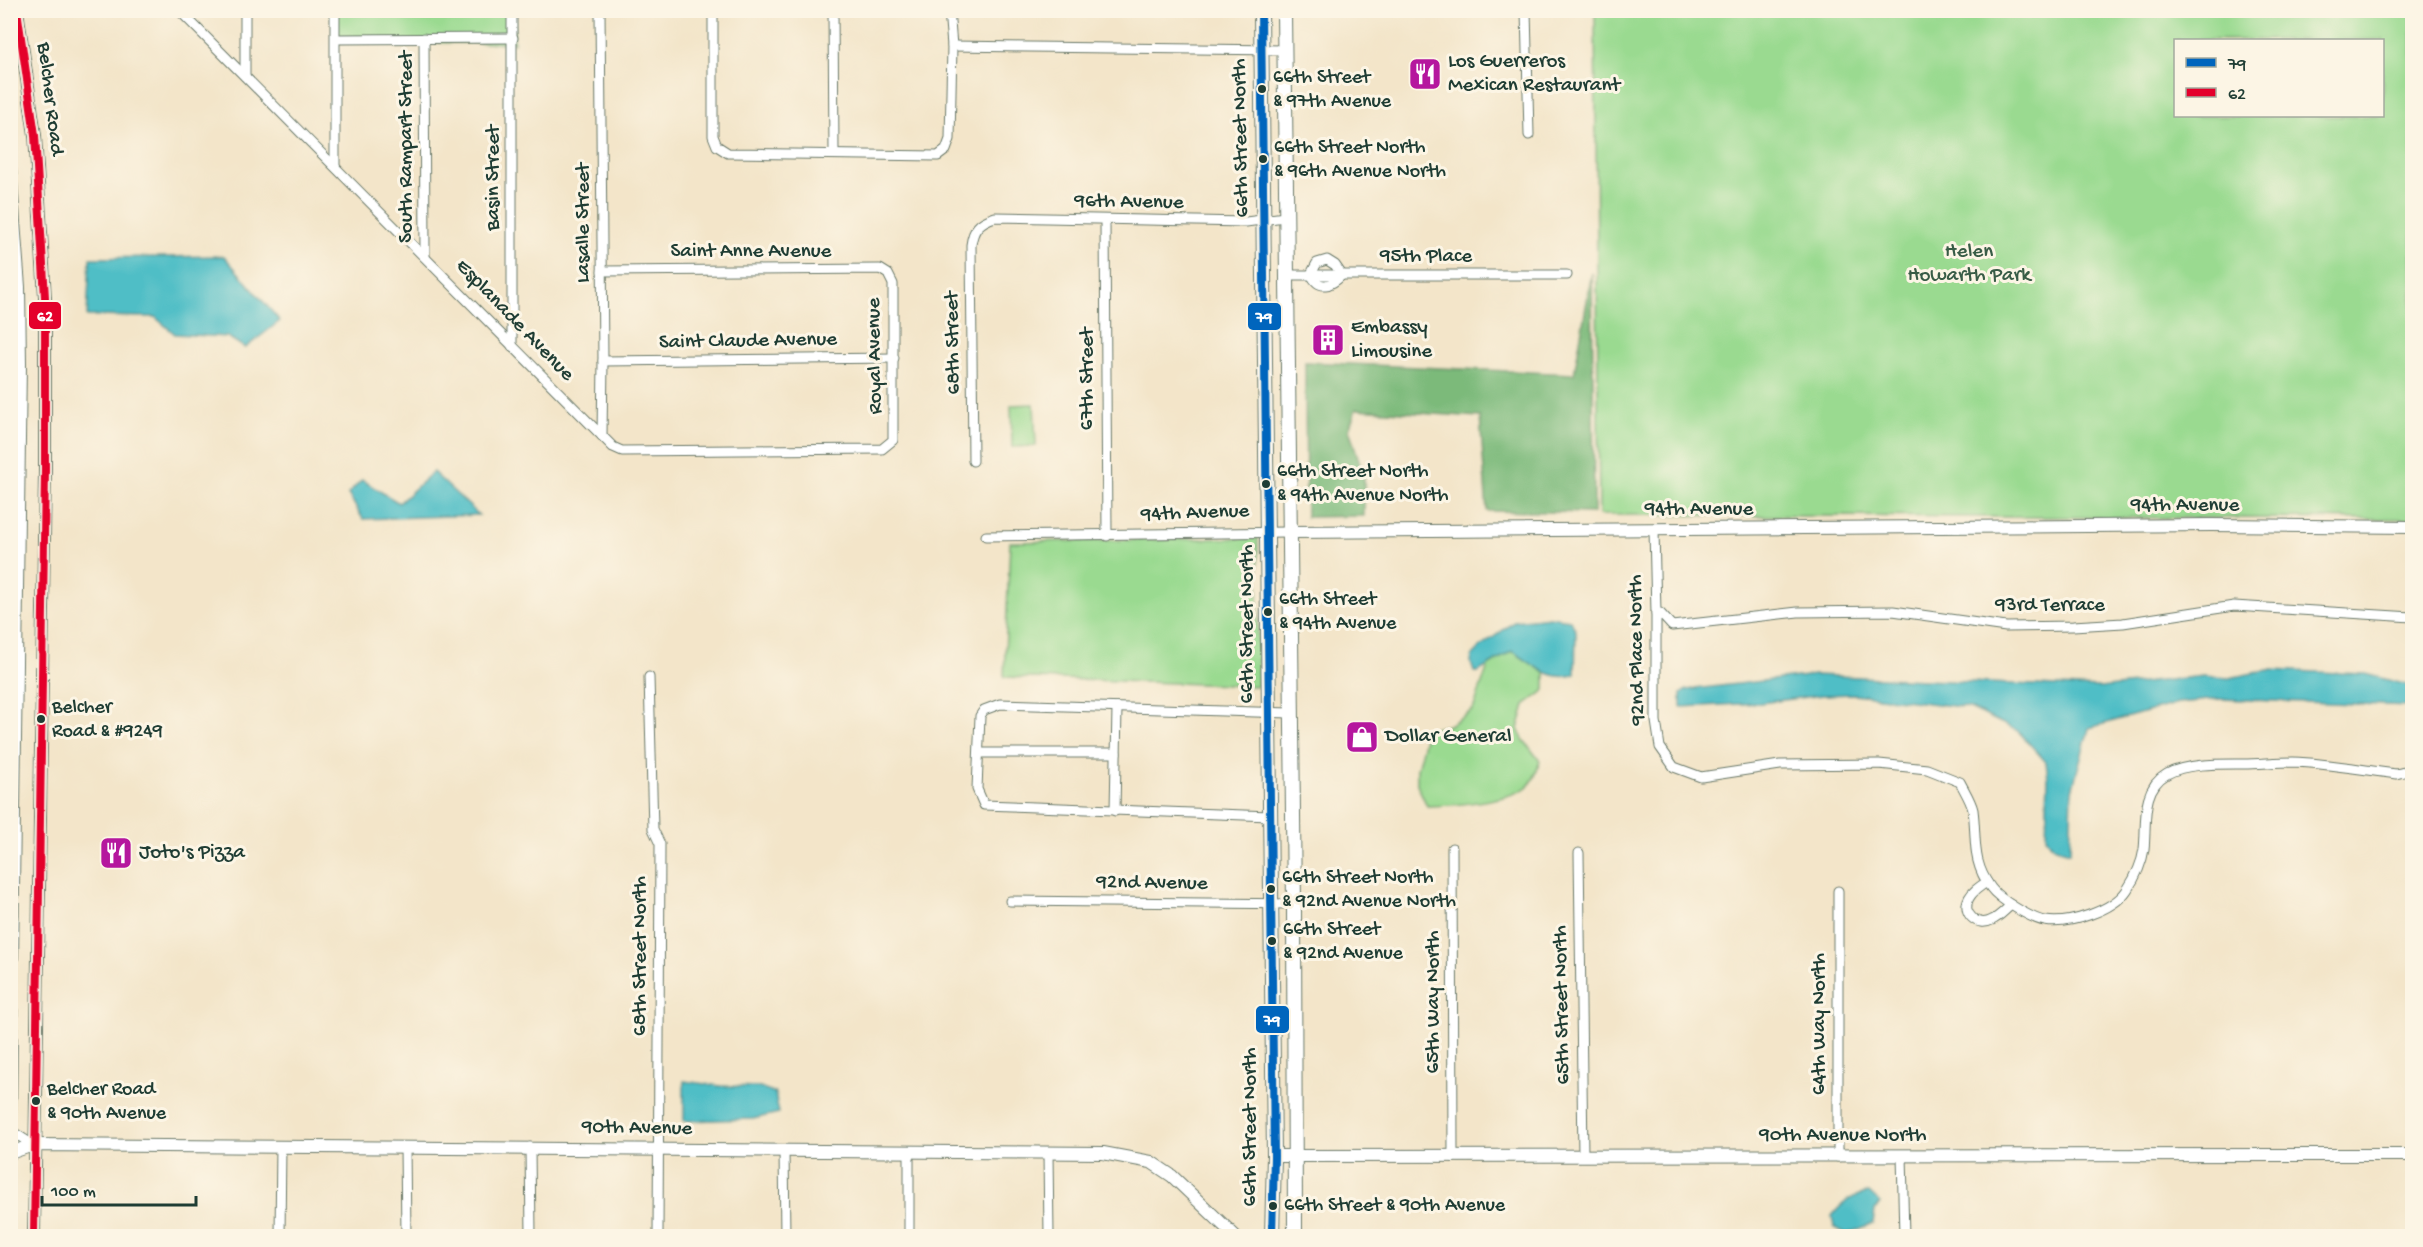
<svg xmlns="http://www.w3.org/2000/svg" width="2423" height="1247" viewBox="0 0 2423 1247" font-family="'Gochi Hand',sans-serif">
	<rect width="100%" height="100%" fill="#fcf5e5"/>
	<filter id="ink" filterUnits="userSpaceOnUse"><feTurbulence type="fractalNoise" baseFrequency=".0167" numOctaves="2"/><feDisplacementMap in="SourceGraphic" scale="12" xChannelSelector="R" yChannelSelector="G"/><feConvolveMatrix kernelMatrix="1 2 1 2 8 2 1 2 1" color-interpolation-filters="sRGB"/></filter>
	<filter id="wash" filterUnits="userSpaceOnUse"><feTurbulence type="fractalNoise" baseFrequency=".008" numOctaves="4" result="noise"/><feDisplacementMap in="SourceGraphic" scale="24" xChannelSelector="R" yChannelSelector="G"/><feGaussianBlur stdDeviation="1.35" result="paint"/><feColorMatrix in="noise" values="0 0 0 0 0 0 0 0 0 0 0 0 0 0 0 0 0 1.4 0 .05"/><feComposite in="paint" operator="in"/></filter>
	<g filter="url(#wash)">
		<rect width="100%" height="100%" fill="#f3e5c9"/>
		<g fill="#9ada90" stroke="#5c8c62" stroke-width="1.5" fill-rule="evenodd">
			<path d="M331 11H514V43L339 42Z"/>
			<path d="M1595 11H2412V519L1599 515ZM2382 40V116H2176V40Z"/>
			<path d="M1034 404 1036 446 1012 447 1011 405Z"/>
			<path d="M1258 538V686L1004 677 1010 542Z"/>
			<path d="M1512 651 1545 673V690L1525 705 1518 729 1523 739 1540 761C1537 770 1535 780 1528 786 1511 801 1450 806 1427 806L1417 784V769L1427 730 1449 725 1473 710 1488 666Z"/>
		</g>
		<path fill="#7bba7a" stroke="#4d7c57" stroke-width="1.5" d="M1592 273 1594 513 1487 511 1480 417 1356 409 1349 429 1364 476V516L1306 517 1305 362 1574 374Z"/>
		<g fill="#50bec6" stroke="#387e7d" stroke-width="1.5">
			<path d="M224 256 280 321 245 348 228 337 175 334 155 317 87 316 90 258Z"/>
			<path d="M433 472 479 515 363 519 348 494 362 480 399 503Z"/>
			<path d="M1550 617 1570 620 1576 631 1575 674C1551 684 1532 662 1512 651L1478 672H1474L1471 663 1472 656 1482 646 1515 621Z"/>
			<path d="M2268 670 2365 674 2412 686V706L2219 699 2178 703 2089 728 2072 790 2070 852 2053 847 2046 837 2048 779 2046 762 2018 731 1970 708 1854 694 1823 695 1760 703 1681 707V694L1686 690 1815 675 2100 688 2203 676 2229 678Z"/>
			<path d="M684 1081 720 1086 760 1087 775 1093 779 1113 753 1119 684 1121Z"/>
			<path d="M1869 1193 1880 1203 1875 1210 1873 1223 1847 1234 1834 1227 1832 1216C1841 1204 1853 1194 1869 1193Z"/>
		</g>
	</g>
	<g filter="url(#ink)">
		<g fill="none" stroke-linecap="round" stroke-linejoin="round">
			<g stroke="#697868" stroke-width="11">
				<g id="street">
					<path d="M179 10 613 447 622 451 882 449 893 440V284L888 274 880 269 602 271"/>
					<path d="M600 10 603 361 602 436"/>
					<path d="M713 10V136L717 146 728 153 938 156 946 150 950 139 952 46 949 10"/>
					<path d="M833 10 834 153"/>
					<path d="M1526 10 1529 135"/>
					<path d="M424 38 425 256"/>
					<path d="M336 39 513 38"/>
					<path d="M952 46 1284 50"/>
					<path d="M245 76V10"/>
					<path d="M335 165V10"/>
					<path d="M1105 221 1107 536"/>
					<path d="M1327 260 1335 265 1342 275C1331 286 1319 291 1311 274L1317 263Z"/>
					<path d="M1286 275H1567"/>
					<path d="M512 346V10"/>
					<path d="M603 361 894 358"/>
					<path d="M973 461 971 245C973 229 979 222 995 217L1246 222 1285 217"/>
					<path d="M1654 530 1656 613V721L1660 747 1674 767 1701 777 1780 765 1879 764 1927 769 1960 782C1964 790 1971 801 1973 810 1977 840 1971 861 1991 888 1999 899 2031 919 2045 921 2068 925 2113 911 2127 890 2135 878 2142 863 2144 849 2147 824 2140 789 2167 774 2186 763 2221 764 2243 764 2259 764 2276 762 2293 762 2327 763 2362 770 2396 774L2412 770"/>
					<path d="M986 536 1290 532"/>
					<path d="M1656 613H1660L1672 626 1798 612 1893 611 2006 627 2073 626 2123 623 2234 606 2412 617"/>
					<path d="M649 677 653 829 660 844 658 1236"/>
					<path d="M979 753H1116"/>
					<path d="M1115 811 1117 708"/>
					<path d="M1270 816 984 805 977 789 980 716 984 710 1000 704 1291 713"/>
					<path d="M1452 848 1453 1157"/>
					<path d="M1579 853 1583 1156"/>
					<path d="M1987 882C1980 886 1973 891 1969 898 1961 913 1977 928 1992 920 1999 917 2005 910 2011 905"/>
					<path d="M1838 891V1157"/>
					<path d="M1010 901 1294 904"/>
					<path d="M10 1130 33 1145"/>
					<path d="M405 1147 406 1236"/>
					<path d="M530 1147 531 1236"/>
					<path d="M784 1150 785 1236"/>
					<path d="M909 1152V1236"/>
					<path d="M1048 1153 1049 1236"/>
					<path d="M1902 1155 1904 1236"/>
					<path d="M280 1236 281 1146"/>
				</g>
			</g>
			<g stroke="#697868" stroke-width="14">
				<g id="secondary">
					<path d="M17 10 35 135 45 297V470L34 1236"/>
					<path d="M10 169 19 287 20 364 10 1113"/>
					<path d="M1290 532 2211 525 2412 527"/>
					<path d="M10 1153 33 1145 1103 1153 1151 1162 1172 1176 1235 1236"/>
					<path d="M1274 1156 2412 1155"/>
				</g>
			</g>
			<g stroke="#697868" stroke-width="16">
				<g id="primary">
					<path d="M1261 10 1274 1156 1272 1236"/>
					<path d="M1284 10 1294 904 1295 1236"/>
				</g>
			</g>
			<use href="#street" stroke="#fff" stroke-width="9"/>
			<use href="#secondary" stroke="#fff" stroke-width="12"/>
			<use href="#primary" stroke="#fff" stroke-width="14"/>
			<g stroke="#fcf5e5" stroke-width="12">
				<path id="bus-1" d="M1261 10 1274 1156 1272 1236"/>
			</g>
			<g stroke="#fcf5e5" stroke-width="12">
				<path id="bus-2" d="M17 10 35 135 45 297V470L34 1236"/>
			</g>
			<use href="#bus-1" stroke="#0065bd" stroke-width="8"/>
			<use href="#bus-2" stroke="#e4002b" stroke-width="8"/>
		</g>
	</g>
	<defs>
		<g id="restaurant-square" transform="scale(1.725)"><rect x="-9" y="-9" width="18" height="18" rx="4" fill="#b5179e" stroke="#fcf5e5"/><path d="M-5-6h1v4h1v-4h1v4h1v-4h1v5L-1.5 .5V6h-2V.5L-5-1ZM5-6V6H3V1.5H1.5Q1.5-4 5-6Z" fill="#fff"/></g>
		<g id="building-square" transform="scale(1.725)"><rect x="-9" y="-9" width="18" height="18" rx="4" fill="#b5179e" stroke="#fcf5e5"/><path d="M-4-6H4V6H1V3H-1V6H-4ZM-2.5-4.3h1.7v1.8h-1.7ZM.8-4.3h1.7v1.8H.8ZM-2.5-1h1.7V.8h-1.7ZM.8-1h1.7V.8H.8Z" fill="#fff"/></g>
		<g id="shop-square" transform="scale(1.725)"><rect x="-9" y="-9" width="18" height="18" rx="4" fill="#b5179e" stroke="#fcf5e5"/><path d="M-5-2.5h2.3a2.7 3.5 0 0 1 5.4 0H5L5.5 6h-11ZM-1.5-2.5h3a1.5 2.3 0 0 0-3 0Z" fill="#fff"/></g>
	</defs>
	<g fill-rule="evenodd">
		<use href="#restaurant-square" x="1425" y="74"/>
		<use href="#building-square" x="1328" y="340"/>
		<use href="#shop-square" x="1362" y="737"/>
		<use href="#restaurant-square" x="116" y="853"/>
	</g>
	<g fill="#1f3d34" stroke="#fcf5e5" stroke-width="2">
		<circle cx="1262" cy="89" r="5"/>
		<circle cx="1263" cy="159" r="5"/>
		<circle cx="1266" cy="484" r="5"/>
		<circle cx="1268" cy="612" r="5"/>
		<circle cx="41" cy="719" r="5"/>
		<circle cx="1271" cy="889" r="5"/>
		<circle cx="1272" cy="941" r="5"/>
		<circle cx="36" cy="1101" r="5"/>
		<circle cx="1273" cy="1206" r="5"/>
	</g>
	<g text-anchor="middle" dominant-baseline="central" stroke-width="6" stroke-linejoin="round" paint-order="stroke">
		<g font-size="20" fill="#1f3d34" stroke="#fcf5e5" text-anchor="start">
			<text x="1273" y="78">66th Street<tspan x="1273" dy="24">&amp; 97th Avenue</tspan></text>
			<text x="1274" y="148">66th Street North<tspan x="1274" dy="24">&amp; 96th Avenue North</tspan></text>
			<text x="1277" y="472">66th Street North<tspan x="1277" dy="24">&amp; 94th Avenue North</tspan></text>
			<text x="1279" y="600">66th Street<tspan x="1279" dy="24">&amp; 94th Avenue</tspan></text>
			<text x="52" y="708">Belcher<tspan x="52" dy="24">Road &amp; #9249</tspan></text>
			<text x="1282" y="878">66th Street North<tspan x="1282" dy="24">&amp; 92nd Avenue North</tspan></text>
			<text x="1283" y="930">66th Street<tspan x="1283" dy="24">&amp; 92nd Avenue</tspan></text>
			<text x="47" y="1090">Belcher Road<tspan x="47" dy="24">&amp; 90th Avenue</tspan></text>
			<text x="1284" y="1206">66th Street &amp; 90th Avenue</text>
		</g>
		<g font-size="21" fill="#1f3d34" stroke="#fcf5e5" text-anchor="start">
			<text x="1448" y="62">Los Guerreros<tspan x="1448" dy="24">Mexican Restaurant</tspan></text>
			<text x="1351" y="328">Embassy<tspan x="1351" dy="24">Limousine</tspan></text>
			<text x="1385" y="737">Dollar General</text>
			<text x="139" y="853">Joto's Pizza</text>
		</g>
		<g font-size="21" fill="#1f3d34" stroke="#fcf5e5">
			<text transform="translate(49 99) rotate(83)">Belcher Road</text>
			<text transform="translate(1242 138) rotate(-91)">66th Street North</text>
			<text transform="translate(407 147) rotate(-90)">South Rampart Street</text>
			<text transform="translate(494 178) rotate(-90)">Basin Street</text>
			<text transform="translate(1129 203) rotate(1)">96th Avenue</text>
			<text transform="translate(584 223) rotate(-90)">Lasalle Street</text>
			<text x="751" y="252">Saint Anne Avenue</text>
			<text x="1426" y="257">95th Place</text>
			<text transform="translate(514 321) rotate(46)">Esplanade Avenue</text>
			<text transform="translate(748 342) rotate(-1)">Saint Claude Avenue</text>
			<text transform="translate(954 343) rotate(-91)">68th Street</text>
			<text transform="translate(876 356) rotate(-91)">Royal Avenue</text>
			<text transform="translate(1088 379) rotate(-90)">67th Street</text>
			<text x="2185" y="506">94th Avenue</text>
			<text x="1699" y="510">94th Avenue</text>
			<text transform="translate(1195 514) rotate(-2)">94th Avenue</text>
			<text x="2050" y="606">93rd Terrace</text>
			<text transform="translate(1248 624) rotate(-90)">66th Street North</text>
			<text transform="translate(1638 650) rotate(-91)">92nd Place North</text>
			<text transform="translate(1152 884) rotate(1)">92nd Avenue</text>
			<text transform="translate(641 956) rotate(-90)">68th Street North</text>
			<text transform="translate(1434 1002) rotate(-90)">65th Way North</text>
			<text transform="translate(1563 1005) rotate(-91)">65th Street North</text>
			<text transform="translate(1820 1024) rotate(-90)">64th Way North</text>
			<text transform="translate(1251 1127) rotate(-90)">66th Street North</text>
			<text transform="translate(637 1129) rotate(1)">90th Avenue</text>
			<text x="1843" y="1136">90th Avenue North</text>
		</g>
		<g font-size="21" fill="#385c46" stroke="#fcf5e5">
			<text x="1969" y="252">Helen<tspan x="1969" dy="24">Howarth Park</tspan></text>
		</g>
	</g>
	<g stroke="#fcf5e5" stroke-width="2">
		<rect x="28" y="301" width="34" height="29" rx="6" fill="#e4002b"/>
		<rect x="1247" y="302" width="35" height="29" rx="6" fill="#0065bd"/>
		<rect x="1255" y="1005" width="35" height="29" rx="6" fill="#0065bd"/>
	</g>
	<g font-size="16" text-anchor="middle" font-weight="bold" fill="#fff">
		<text x="45" y="321">62</text>
		<text x="1264" y="322">79</text>
		<text x="1272" y="1025">79</text>
	</g>
	<rect width="2423" height="1247" fill="none" stroke="#fcf5e5" stroke-width="36"/>
	<rect x="2174" y="39" width="210" height="78" fill="#fcf5e5" stroke="#a4ab9e" stroke-width="1.5"/>
	<rect x="2186" y="58" width="30" height="9" fill="#0065bd" stroke="#a4ab9e" stroke-width="1.5"/>
	<text x="2228" y="69" font-size="18" fill="#1f3d34">79</text>
	<rect x="2186" y="88" width="30" height="9" fill="#e4002b" stroke="#a4ab9e" stroke-width="1.5"/>
	<text x="2228" y="99" font-size="18" fill="#1f3d34">62</text>
	<path d="M42 1196v9h154v-9" fill="none" stroke="#1f3d34" stroke-width="3"/>
	<text x="51" y="1196" font-size="18" fill="#1f3d34" stroke="#fcf5e5" stroke-width="4.5" paint-order="stroke">100 m</text>
</svg>
